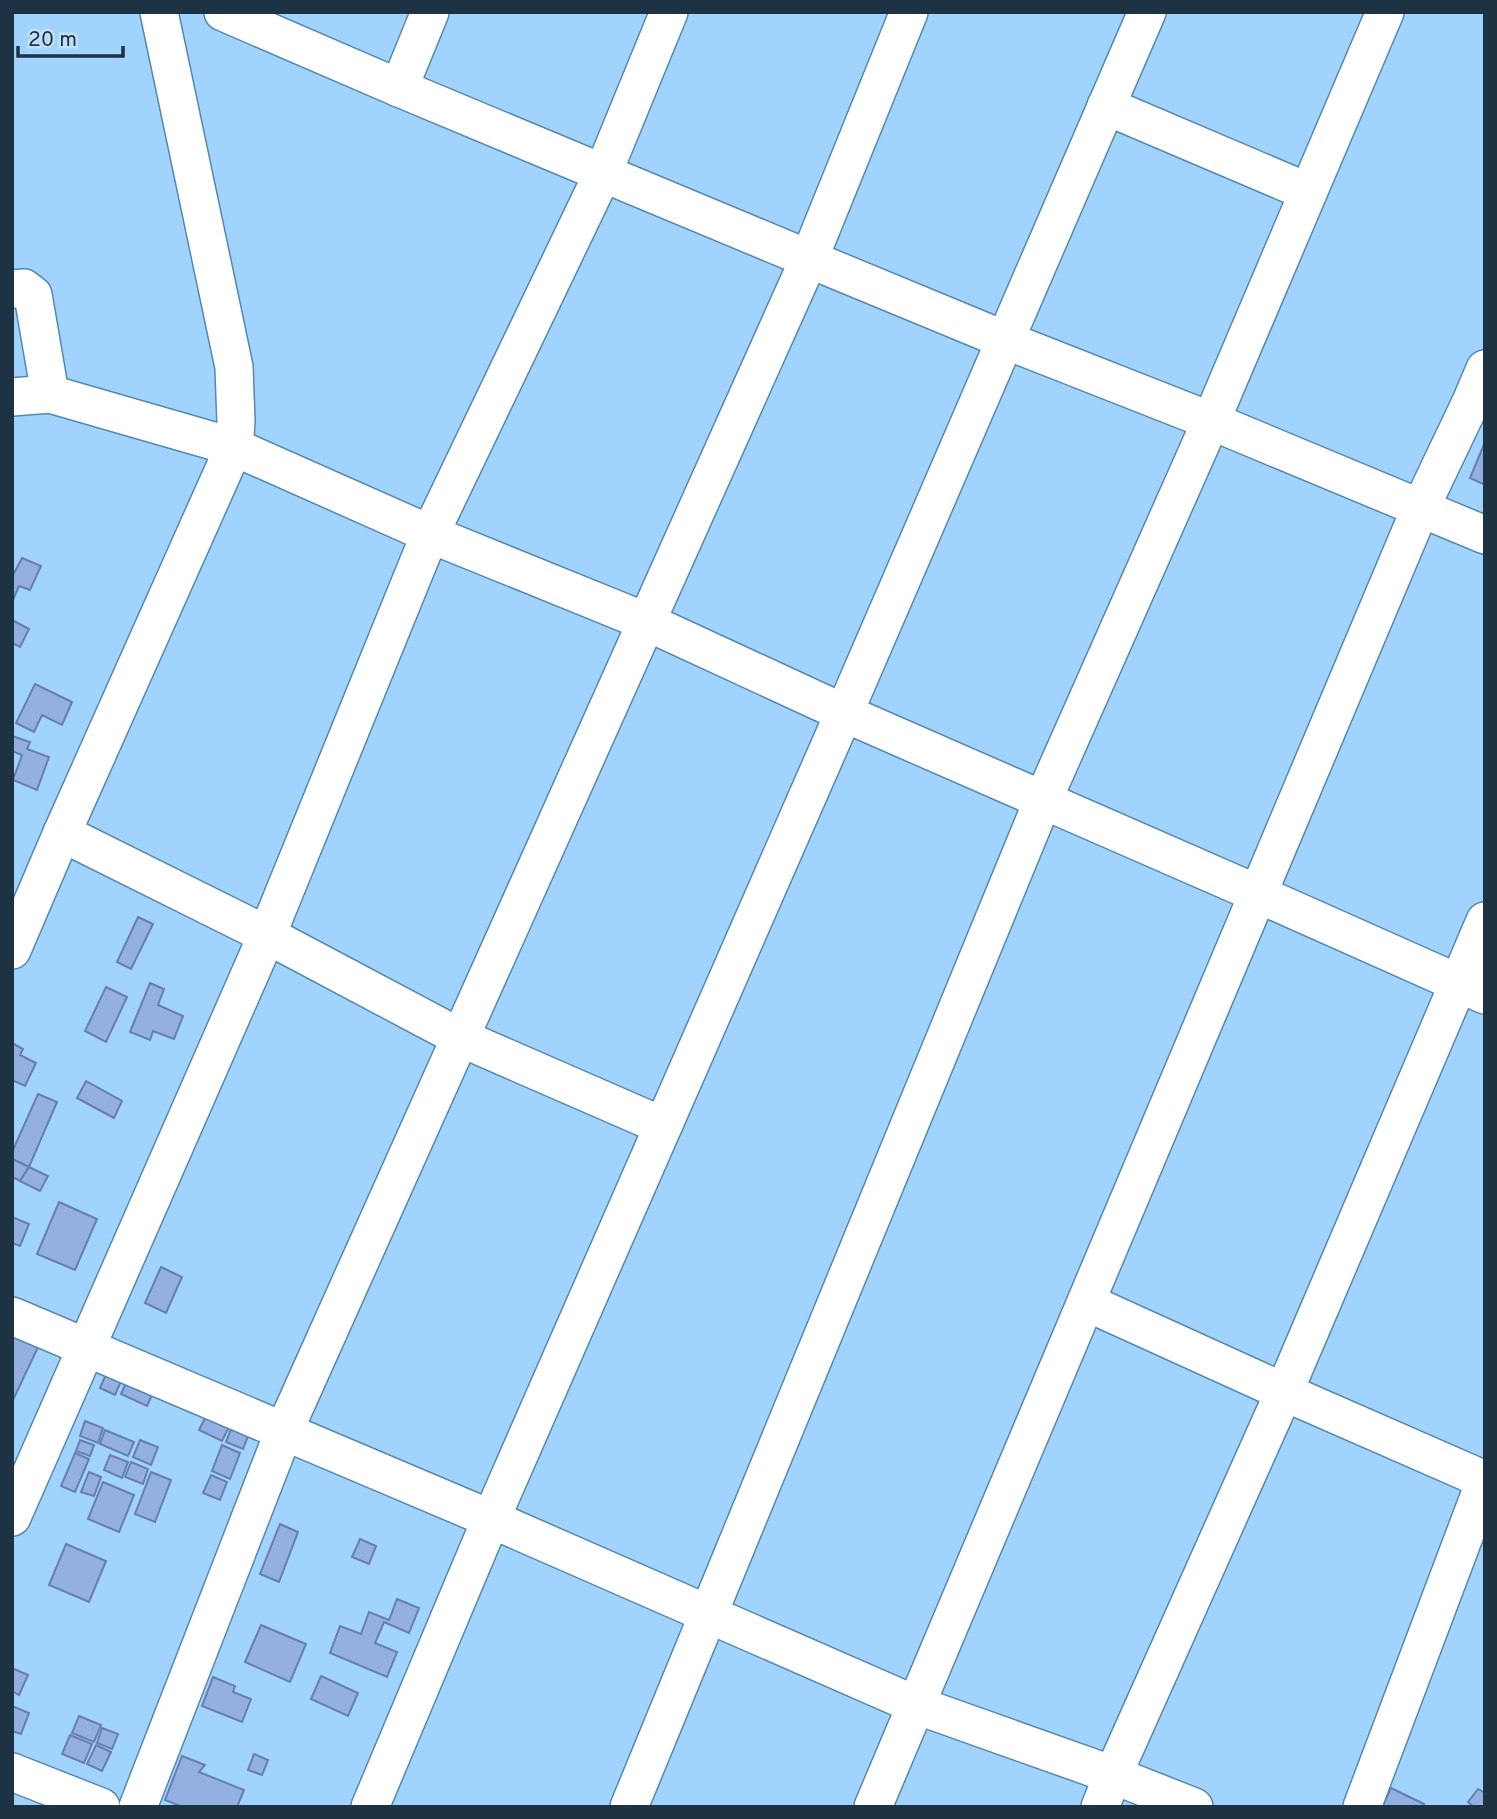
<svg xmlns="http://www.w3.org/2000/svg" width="1497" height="1819" viewBox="0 0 1497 1819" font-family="Overpass,sans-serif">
	<rect width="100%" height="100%" fill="#a0d4fe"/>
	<g fill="#94afe2" stroke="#667faf" stroke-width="2">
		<path d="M1485 442V485L1470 478Z"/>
		<path d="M22 558 41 566 30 590 19 586 12 602V577Z"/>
		<path d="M14 621 29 629 20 647 12 643V625Z"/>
		<path d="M35 684 72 702 62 725 42 715 34 732 16 723Z"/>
		<path d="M12 736 30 742 27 749 49 757 37 790 13 780 22 755 12 751Z"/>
		<path d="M138 917 153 924 131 969 117 962Z"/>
		<path d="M150 983 164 989 158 1005 183 1016 174 1039 153 1031 150 1040 130 1032Z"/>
		<path d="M106 987 127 997 106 1042 85 1031Z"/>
		<path d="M12 1043 23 1049 20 1055 36 1063 25 1086 12 1080Z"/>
		<path d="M86 1081 122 1101 114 1118 77 1098Z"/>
		<path d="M38 1094 57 1102 29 1167 12 1159V1152Z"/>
		<path d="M12 1159 29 1167 20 1181 12 1177Z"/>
		<path d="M29 1167 48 1176 40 1191 20 1181Z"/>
		<path d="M59 1202 97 1219 75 1270 37 1254Z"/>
		<path d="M12 1217 29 1224 20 1246 12 1243Z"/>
		<path d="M161 1267 182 1277 166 1313 145 1303Z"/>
		<path d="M12 1328 41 1341 13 1400H12Z"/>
		<path d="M110 1365 125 1372 115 1395 100 1388Z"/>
		<path d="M129 1376 155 1388 147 1406 121 1394Z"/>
		<path d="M208 1412 231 1423 222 1441 199 1430Z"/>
		<path d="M85 1421 103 1428 98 1443 80 1436Z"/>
		<path d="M233 1424 250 1431 243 1449 226 1442Z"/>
		<path d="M105 1430 134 1442 128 1456 100 1444Z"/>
		<path d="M80 1440 94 1445 90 1456 76 1451Z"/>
		<path d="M140 1440 158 1447 151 1465 133 1457Z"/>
		<path d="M222 1445 240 1453 230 1479 212 1471Z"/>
		<path d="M75 1453 89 1459 75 1492 61 1486Z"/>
		<path d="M110 1455 128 1462 122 1478 104 1470Z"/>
		<path d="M131 1462 148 1469 143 1484 125 1477Z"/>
		<path d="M89 1472 101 1477 94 1496 81 1492Z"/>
		<path d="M151 1472 171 1480 155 1522 135 1514Z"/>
		<path d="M211 1475 227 1482 220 1500 203 1493Z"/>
		<path d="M103 1482 134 1495 119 1532 88 1519Z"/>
		<path d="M280 1524 298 1532 279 1582 260 1574Z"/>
		<path d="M360 1539 376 1546 369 1564 352 1557Z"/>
		<path d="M66 1544 106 1561 89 1602 49 1585Z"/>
		<path d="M397 1599 419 1608 409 1633 384 1622 375 1643 397 1652 387 1677 330 1653 340 1626 361 1634 369 1612 389 1620Z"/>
		<path d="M261 1625 306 1644 290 1682 245 1662Z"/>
		<path d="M12 1668 28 1675 19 1695 12 1691Z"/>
		<path d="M321 1676 358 1693 348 1716 311 1699Z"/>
		<path d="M213 1677 235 1686 233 1692 251 1699 242 1722 202 1706Z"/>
		<path d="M12 1706 29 1713 21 1734 12 1731Z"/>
		<path d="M79 1716 101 1725 94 1742 72 1733Z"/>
		<path d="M102 1728 118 1734 112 1749 97 1743Z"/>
		<path d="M70 1735 92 1744 84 1763 62 1754Z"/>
		<path d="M96 1745 111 1752 102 1771 87 1764Z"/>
		<path d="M254 1754 268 1760 262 1775 248 1770Z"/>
		<path d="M182 1756 205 1765 199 1772 244 1790 237 1807H183L165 1800Z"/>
		<path d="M1391 1788 1424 1804 1422 1807H1382Z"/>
		<path d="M1478 1789 1485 1793 1484 1807H1474L1468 1802Z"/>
	</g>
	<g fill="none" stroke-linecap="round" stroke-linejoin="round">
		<g stroke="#5688ae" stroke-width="40">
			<g id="street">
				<path d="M159 12 234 367 236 422 234 447 430 534 647 622 844 713 1258 894 1485 995"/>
				<path d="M223 12 399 88 809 259 1005 340 1211 421 1485 535"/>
				<path d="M399 88 430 12"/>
				<path d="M1106 106 1308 192"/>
				<path d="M12 289 24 288 33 295 50 394"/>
				<path d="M12 397 50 394 234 447 62 833 12 950"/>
				<path d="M62 833 267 935 461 1038 663 1126"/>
				<path d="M1086 1302 1284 1392 1485 1480"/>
				<path d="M12 1316 491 1519 916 1705 1113 1775 1194 1807"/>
				<path d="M12 1517 267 935 430 534 603 173 669 12"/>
				<path d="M12 1772 101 1807"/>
				<path d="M138 1807 284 1431 809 259 909 12"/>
				<path d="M370 1807 491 1519 844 713 1147 12"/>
				<path d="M629 1807 1043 800 1211 421 1385 12"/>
				<path d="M873 1807 1421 507 1471 402 1485 369"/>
				<path d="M1100 1807 1113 1775 1284 1392 1485 921"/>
				<path d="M1362 1807 1485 1481"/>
			</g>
		</g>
		<use href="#street" stroke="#fff" stroke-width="37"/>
	</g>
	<rect width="1497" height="1819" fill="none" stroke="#1d3242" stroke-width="28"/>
	<path d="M18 46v10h105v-10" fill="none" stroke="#1d3242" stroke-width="3.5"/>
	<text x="28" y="46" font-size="21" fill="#1d3242" stroke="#c0dff8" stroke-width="5" paint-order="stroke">20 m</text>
</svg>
